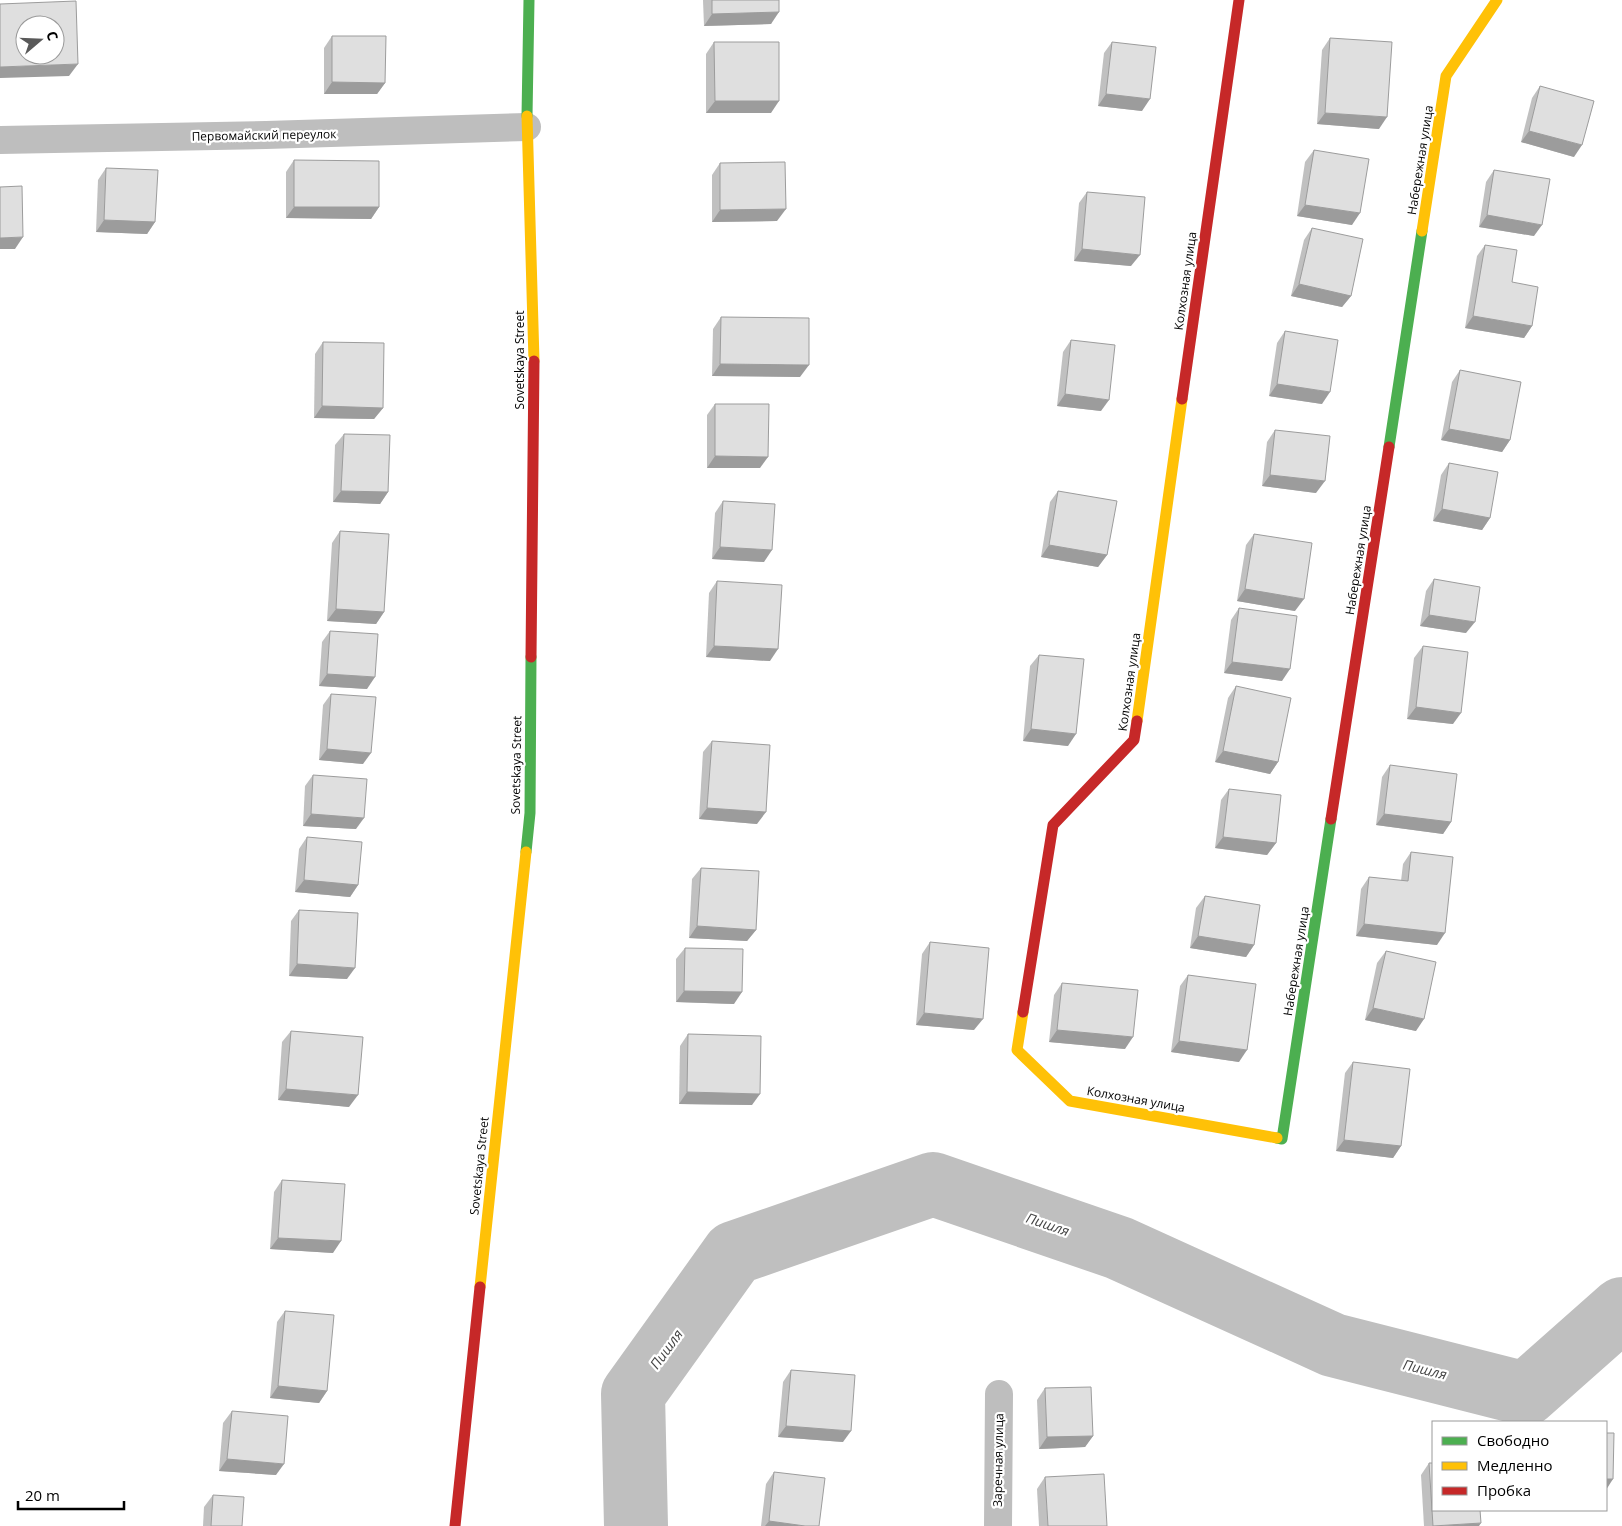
<svg xmlns="http://www.w3.org/2000/svg" width="1622" height="1526" viewBox="0 0 1622 1526" font-family="'Open Sans',sans-serif">
	<rect width="100%" height="100%" fill="#fff"/>
	<g fill="none" stroke-linecap="round" stroke-linejoin="round">
		<path stroke="#bfbfbf" stroke-width="64" d="M636 1526 633 1394 734 1253 933 1184 1119 1248 1333 1345 1526 1394 1622 1309"/>
		<g stroke="#bebebe" stroke-width="28">
			<path d="M0 140 266 135 527 127"/>
			<path d="M998 1526 999 1394"/>
		</g>
		<g stroke="#4caf50" stroke-width="11">
			<path d="M527 116 529 0"/>
			<path d="M1389 447 1422 231"/>
			<path d="M526 852 530 813 531 657"/>
			<path d="M1277 1138 1282 1139 1331 819"/>
		</g>
		<g stroke="#ffc107" stroke-width="11">
			<path d="M527 116 534 361"/>
			<path d="M1422 231 1446 76 1497 0"/>
			<path d="M1137 721 1182 399"/>
			<path d="M1023 1012 1017 1050 1070 1101 1277 1138"/>
			<path d="M480 1287 526 852"/>
		</g>
		<g stroke="#c62828" stroke-width="11">
			<path d="M1182 399 1239 0"/>
			<path d="M531 657 534 361"/>
			<path d="M1331 819 1389 447"/>
			<path d="M1023 1012 1053 825 1134 740 1137 721"/>
			<path d="M455 1526 480 1287"/>
		</g>
	</g>
	<g fill="#c0c0c0">
		<path d="M703 0H779L771 24 704 26Z"/>
		<path d="M332 36 385 83 377 94H324V48Z"/>
		<path d="M1330 38 1379 129 1317 124 1322 50Z"/>
		<path d="M714 42 771 113H706V54Z"/>
		<path d="M1112 42 1142 111 1098 106 1104 53Z"/>
		<path d="M1540 86 1574 157 1521 142 1532 98Z"/>
		<path d="M1314 150 1352 225 1297 216 1305 162Z"/>
		<path d="M294 160 379 207 371 219 286 218V172Z"/>
		<path d="M720 163 777 221 712 222V175Z"/>
		<path d="M106 168 155 222 147 234 96 232 98 180Z"/>
		<path d="M1494 170 1534 236 1479 227 1486 182Z"/>
		<path d="M1087 192 1131 266 1074 261 1079 203Z"/>
		<path d="M1312 228 1351 296 1342 307 1291 296 1304 240Z"/>
		<path d="M1485 245 1532 326 1524 338 1465 328 1477 256Z"/>
		<path d="M721 317 800 377 712 376 713 329Z"/>
		<path d="M1285 331 1322 404 1269 396 1277 343Z"/>
		<path d="M1071 340 1101 411 1057 406 1063 352Z"/>
		<path d="M323 342 383 408 374 419 314 418 315 354Z"/>
		<path d="M1460 370 1510 440 1502 452 1441 440 1452 382Z"/>
		<path d="M715 404 760 468H707V415Z"/>
		<path d="M1275 430 1316 493 1262 486 1267 442Z"/>
		<path d="M344 434 388 492 380 504 333 502 335 445Z"/>
		<path d="M1449 463 1490 518 1482 530 1433 521 1441 475Z"/>
		<path d="M1058 491 1107 555 1098 567 1041 557 1050 502Z"/>
		<path d="M723 501 764 562 712 559 715 513Z"/>
		<path d="M340 531 384 612 376 624 327 621 332 543Z"/>
		<path d="M1254 534 1295 611 1237 601 1246 545Z"/>
		<path d="M1434 579 1466 633 1420 626 1426 591Z"/>
		<path d="M717 581 770 661 706 657 709 593Z"/>
		<path d="M1239 608 1282 681 1224 673 1231 620Z"/>
		<path d="M330 631 367 689 319 686 322 642Z"/>
		<path d="M1423 646 1453 724 1407 719 1414 658Z"/>
		<path d="M1039 655 1068 746 1023 741 1030 666Z"/>
		<path d="M1236 686 1278 762 1270 774 1215 762 1228 698Z"/>
		<path d="M331 694 363 764 319 760 323 705Z"/>
		<path d="M712 741 757 824 699 819 703 752Z"/>
		<path d="M1390 765 1451 822 1443 834 1376 825 1382 777Z"/>
		<path d="M313 775 356 829 303 826 305 786Z"/>
		<path d="M1229 789 1276 843 1267 855 1215 848 1221 800Z"/>
		<path d="M307 837 358 885 350 897 295 892 299 849Z"/>
		<path d="M1411 852 1437 945 1356 936 1361 889 1369 877 1401 881 1403 864Z"/>
		<path d="M701 868 756 930 747 941 689 938 692 879Z"/>
		<path d="M1205 896 1254 945 1246 957 1190 948 1196 908Z"/>
		<path d="M299 910 347 979 289 976 291 921Z"/>
		<path d="M930 942 974 1030 916 1025 922 954Z"/>
		<path d="M685 948 734 1004 676 1002V959Z"/>
		<path d="M1386 951 1416 1031 1365 1020 1377 963Z"/>
		<path d="M1188 975 1239 1062 1171 1052 1180 986Z"/>
		<path d="M1062 983 1125 1049 1049 1042 1054 995Z"/>
		<path d="M291 1031 349 1107 278 1100 282 1042Z"/>
		<path d="M688 1034 752 1105 679 1104 680 1046Z"/>
		<path d="M1353 1062 1401 1146 1393 1158 1336 1151 1345 1073Z"/>
		<path d="M282 1180 333 1253 270 1249 274 1192Z"/>
		<path d="M285 1311 327 1391 319 1403 270 1398 277 1322Z"/>
		<path d="M791 1370 843 1442 778 1437 783 1382Z"/>
		<path d="M1045 1388 1093 1436 1085 1447 1039 1449 1037 1400Z"/>
		<path d="M232 1411 276 1475 219 1471 223 1423Z"/>
		<path d="M1429 1463 1479 1526H1424L1421 1475Z"/>
		<path d="M774 1472 819 1526H761L766 1484Z"/>
		<path d="M1045 1477 1107 1526H1039L1037 1489Z"/>
		<path d="M213 1495 242 1526H203L204 1507Z"/>
	</g>
	<g fill="#9c9c9c">
		<path d="M779 12 771 24 704 26 712 14Z"/>
		<path d="M78 64 69 76 0 78V67Z"/>
		<path d="M332 82 385 83 377 94H324Z"/>
		<path d="M1106 94 1150 99 1142 111 1098 106Z"/>
		<path d="M715 101H779L771 113H706Z"/>
		<path d="M1325 113 1387 117 1379 129 1317 124Z"/>
		<path d="M1529 131 1582 145 1574 157 1521 142Z"/>
		<path d="M1305 205 1360 213 1352 225 1297 216Z"/>
		<path d="M294 207H379L371 219 286 218Z"/>
		<path d="M786 209 777 221 712 222 720 210Z"/>
		<path d="M1487 215 1542 225 1534 236 1479 227Z"/>
		<path d="M104 220 155 222 147 234 96 232Z"/>
		<path d="M23 237 15 249H0V238Z"/>
		<path d="M1082 249 1140 255 1131 266 1074 261Z"/>
		<path d="M1299 284 1351 296 1342 307 1291 296Z"/>
		<path d="M1473 316 1532 326 1524 338 1465 328Z"/>
		<path d="M720 364 809 365 800 377 712 376Z"/>
		<path d="M1277 384 1330 392 1322 404 1269 396Z"/>
		<path d="M1065 394 1109 400 1101 411 1057 406Z"/>
		<path d="M322 406 383 408 374 419 314 418Z"/>
		<path d="M1449 429 1510 440 1502 452 1441 440Z"/>
		<path d="M715 456 768 457 760 468H707Z"/>
		<path d="M1270 475 1325 481 1316 493 1262 486Z"/>
		<path d="M341 491 388 492 380 504 333 502Z"/>
		<path d="M1442 509 1490 518 1482 530 1433 521Z"/>
		<path d="M1049 545 1107 555 1098 567 1041 557Z"/>
		<path d="M720 547 772 550 764 562 712 559Z"/>
		<path d="M1245 589 1304 599 1295 611 1237 601Z"/>
		<path d="M336 609 384 612 376 624 327 621Z"/>
		<path d="M1429 615 1475 622 1466 633 1420 626Z"/>
		<path d="M714 646 778 649 770 661 706 657Z"/>
		<path d="M1232 662 1290 669 1282 681 1224 673Z"/>
		<path d="M327 674 375 677 367 689 319 686Z"/>
		<path d="M1416 707 1461 713 1453 724 1407 719Z"/>
		<path d="M1031 729 1076 734 1068 746 1023 741Z"/>
		<path d="M327 749 371 753 363 764 319 760Z"/>
		<path d="M1223 751 1278 762 1270 774 1215 762Z"/>
		<path d="M707 808 766 812 757 824 699 819Z"/>
		<path d="M311 814 364 818 356 829 303 826Z"/>
		<path d="M1384 814 1451 822 1443 834 1376 825Z"/>
		<path d="M1223 837 1276 843 1267 855 1215 848Z"/>
		<path d="M304 880 358 885 350 897 295 892Z"/>
		<path d="M1364 924 1445 933 1437 945 1356 936Z"/>
		<path d="M697 926 756 930 747 941 689 938Z"/>
		<path d="M1198 936 1254 945 1246 957 1190 948Z"/>
		<path d="M297 964 355 968 347 979 289 976Z"/>
		<path d="M684 991 742 992 734 1004 676 1002Z"/>
		<path d="M1373 1008 1424 1019 1416 1031 1365 1020Z"/>
		<path d="M924 1013 983 1019 974 1030 916 1025Z"/>
		<path d="M1057 1030 1133 1037 1125 1049 1049 1042Z"/>
		<path d="M1179 1041 1247 1050 1239 1062 1171 1052Z"/>
		<path d="M286 1089 358 1095 349 1107 278 1100Z"/>
		<path d="M687 1092 760 1094 752 1105 679 1104Z"/>
		<path d="M1344 1140 1401 1146 1393 1158 1336 1151Z"/>
		<path d="M278 1238 341 1241 333 1253 270 1249Z"/>
		<path d="M278 1386 327 1391 319 1403 270 1398Z"/>
		<path d="M786 1426 851 1431 843 1442 778 1437Z"/>
		<path d="M1093 1436 1085 1447 1039 1449 1047 1437Z"/>
		<path d="M227 1459 284 1464 276 1475 219 1471Z"/>
		<path d="M1606 1479H1613L1606 1490Z"/>
		<path d="M769 1521 805 1526H765Z"/>
		<path d="M1481 1523 1479 1526H1440Z"/>
	</g>
	<g fill="#dfdfdf" stroke="#9c9c9c" fill-rule="evenodd">
		<path d="M712 0H779V12L712 14Z"/>
		<path d="M76 1 78 64 0 67V4ZM25 25H55V55H25Z"/>
		<path d="M332 36H386L385 83 332 82Z"/>
		<path d="M1330 38 1392 42 1387 117 1325 113Z"/>
		<path d="M714 42H779V101H715Z"/>
		<path d="M1112 42 1156 47 1150 99 1106 94Z"/>
		<path d="M1540 86 1594 101 1582 145 1529 131Z"/>
		<path d="M1314 150 1369 159 1360 213 1305 205Z"/>
		<path d="M294 160 379 161V207H294Z"/>
		<path d="M785 162 786 209 720 210V163Z"/>
		<path d="M106 168 158 170 155 222 104 220Z"/>
		<path d="M1494 170 1550 179 1542 225 1487 215Z"/>
		<path d="M22 186 23 237 0 238V187Z"/>
		<path d="M1087 192 1145 197 1140 255 1082 249Z"/>
		<path d="M1312 228 1363 239 1351 296 1299 284Z"/>
		<path d="M1485 245 1517 250 1512 282 1538 287 1532 326 1473 316Z"/>
		<path d="M721 317 809 318V365L720 364Z"/>
		<path d="M1285 331 1338 340 1330 392 1277 384Z"/>
		<path d="M1071 340 1115 345 1109 400 1065 394Z"/>
		<path d="M323 342 384 343 383 408 322 406Z"/>
		<path d="M1460 370 1521 382 1510 440 1449 429Z"/>
		<path d="M715 404H769L768 457 715 456Z"/>
		<path d="M1275 430 1330 436 1325 481 1270 475Z"/>
		<path d="M344 434 390 435 388 492 341 491Z"/>
		<path d="M1449 463 1498 472 1490 518 1442 509Z"/>
		<path d="M1058 491 1117 501 1107 555 1049 545Z"/>
		<path d="M723 501 775 504 772 550 720 547Z"/>
		<path d="M340 531 389 534 384 612 336 609Z"/>
		<path d="M1254 534 1312 543 1304 599 1245 589Z"/>
		<path d="M1434 579 1480 587 1475 622 1429 615Z"/>
		<path d="M717 581 782 585 778 649 714 646Z"/>
		<path d="M1239 608 1297 616 1290 669 1232 662Z"/>
		<path d="M330 631 378 634 375 677 327 674Z"/>
		<path d="M1423 646 1468 652 1461 713 1416 707Z"/>
		<path d="M1039 655 1084 659 1076 734 1031 729Z"/>
		<path d="M1236 686 1291 698 1278 762 1223 751Z"/>
		<path d="M331 694 376 697 371 753 327 749Z"/>
		<path d="M712 741 770 745 766 812 707 808Z"/>
		<path d="M1390 765 1457 774 1451 822 1384 814Z"/>
		<path d="M313 775 367 779 364 818 311 814Z"/>
		<path d="M1229 789 1281 795 1276 843 1223 837Z"/>
		<path d="M307 837 362 842 358 885 304 880Z"/>
		<path d="M1411 852 1453 857 1445 933 1364 924 1369 877 1408 881Z"/>
		<path d="M701 868 759 871 756 930 697 926Z"/>
		<path d="M1205 896 1260 905 1254 945 1198 936Z"/>
		<path d="M299 910 358 913 355 968 297 964Z"/>
		<path d="M930 942 989 948 983 1019 924 1013Z"/>
		<path d="M685 948 743 949 742 992 684 991Z"/>
		<path d="M1386 951 1436 962 1424 1019 1373 1008Z"/>
		<path d="M1188 975 1256 984 1247 1050 1179 1041Z"/>
		<path d="M1062 983 1138 990 1133 1037 1057 1030Z"/>
		<path d="M291 1031 363 1037 358 1095 286 1089Z"/>
		<path d="M688 1034 761 1036 760 1094 687 1092Z"/>
		<path d="M1353 1062 1410 1069 1401 1146 1344 1140Z"/>
		<path d="M282 1180 345 1184 341 1241 278 1238Z"/>
		<path d="M285 1311 334 1315 327 1391 278 1386Z"/>
		<path d="M791 1370 855 1375 851 1431 786 1426Z"/>
		<path d="M1091 1387 1093 1436 1047 1437 1045 1388Z"/>
		<path d="M232 1411 288 1416 284 1464 227 1459Z"/>
		<path d="M1606 1433H1614L1613 1479H1606Z"/>
		<path d="M1429 1463H1433V1510H1480L1481 1523 1433 1526Z"/>
		<path d="M774 1472 825 1478 819 1526H805L769 1521Z"/>
		<path d="M1104 1474 1107 1526H1048L1045 1477Z"/>
		<path d="M213 1495 244 1497 242 1526H211Z"/>
	</g>
	<g text-anchor="middle" dominant-baseline="central" stroke-width="4.5" stroke-linejoin="round" paint-order="stroke">
		<g font-size="12" fill="#000" stroke="#fff">
			<text transform="translate(264 135) rotate(-1)">Первомайский переулок</text>
			<text transform="translate(1420 160) rotate(-81)">Набережная улица</text>
			<text transform="translate(1185 281) rotate(-82)">Колхозная улица</text>
			<text transform="translate(519 360) rotate(-90)">Sovetskaya Street</text>
			<text transform="translate(1358 560) rotate(-81)">Набережная улица</text>
			<text transform="translate(1129 682) rotate(-82)">Колхозная улица</text>
			<text transform="translate(516 765) rotate(-89)">Sovetskaya Street</text>
			<text transform="translate(1296 961) rotate(-81)">Набережная улица</text>
			<text transform="translate(1136 1099) rotate(10)">Колхозная улица</text>
			<text transform="translate(479 1166) rotate(-84)">Sovetskaya Street</text>
			<text transform="translate(998 1460) rotate(-89)">Заречная улица</text>
		</g>
		<g font-size="14" font-style="italic" fill="#444" stroke="#fff">
			<text transform="translate(1048 1224) rotate(19)">Пишля</text>
			<text transform="translate(666 1349) rotate(-54)">Пишля</text>
			<text transform="translate(1425 1369) rotate(14)">Пишля</text>
		</g>
	</g>
	<rect x="1432" y="1421" width="175" height="90" fill="#ffffff" stroke="#999999"/>
	<rect x="1442" y="1437" width="25" height="8" fill="#4caf50" stroke="#999999"/>
	<text x="1477" y="1446" font-size="15" fill="#000000">Свободно</text>
	<rect x="1442" y="1462" width="25" height="8" fill="#ffc107" stroke="#999999"/>
	<text x="1477" y="1471" font-size="15" fill="#000000">Медленно</text>
	<rect x="1442" y="1487" width="25" height="8" fill="#c62828" stroke="#999999"/>
	<text x="1477" y="1496" font-size="15" fill="#000000">Пробка</text>
	<g transform="translate(40 40) rotate(71)"><circle r="24" fill="#ffffff" stroke="#999999"/>
	<path d="M0-4L9 19L0 12L-9 19Z" fill="#595959"/>
	<text y="-8" font-size="14" font-weight="bold" text-anchor="middle" fill="#000000">С</text>
	</g>
	<path d="M18 1501v8h106v-8" fill="none" stroke="#000000" stroke-width="2.5"/>
	<text x="25" y="1501" font-size="15" fill="#000000" stroke="#ffffff" stroke-width="4" paint-order="stroke">20 m</text>
</svg>
